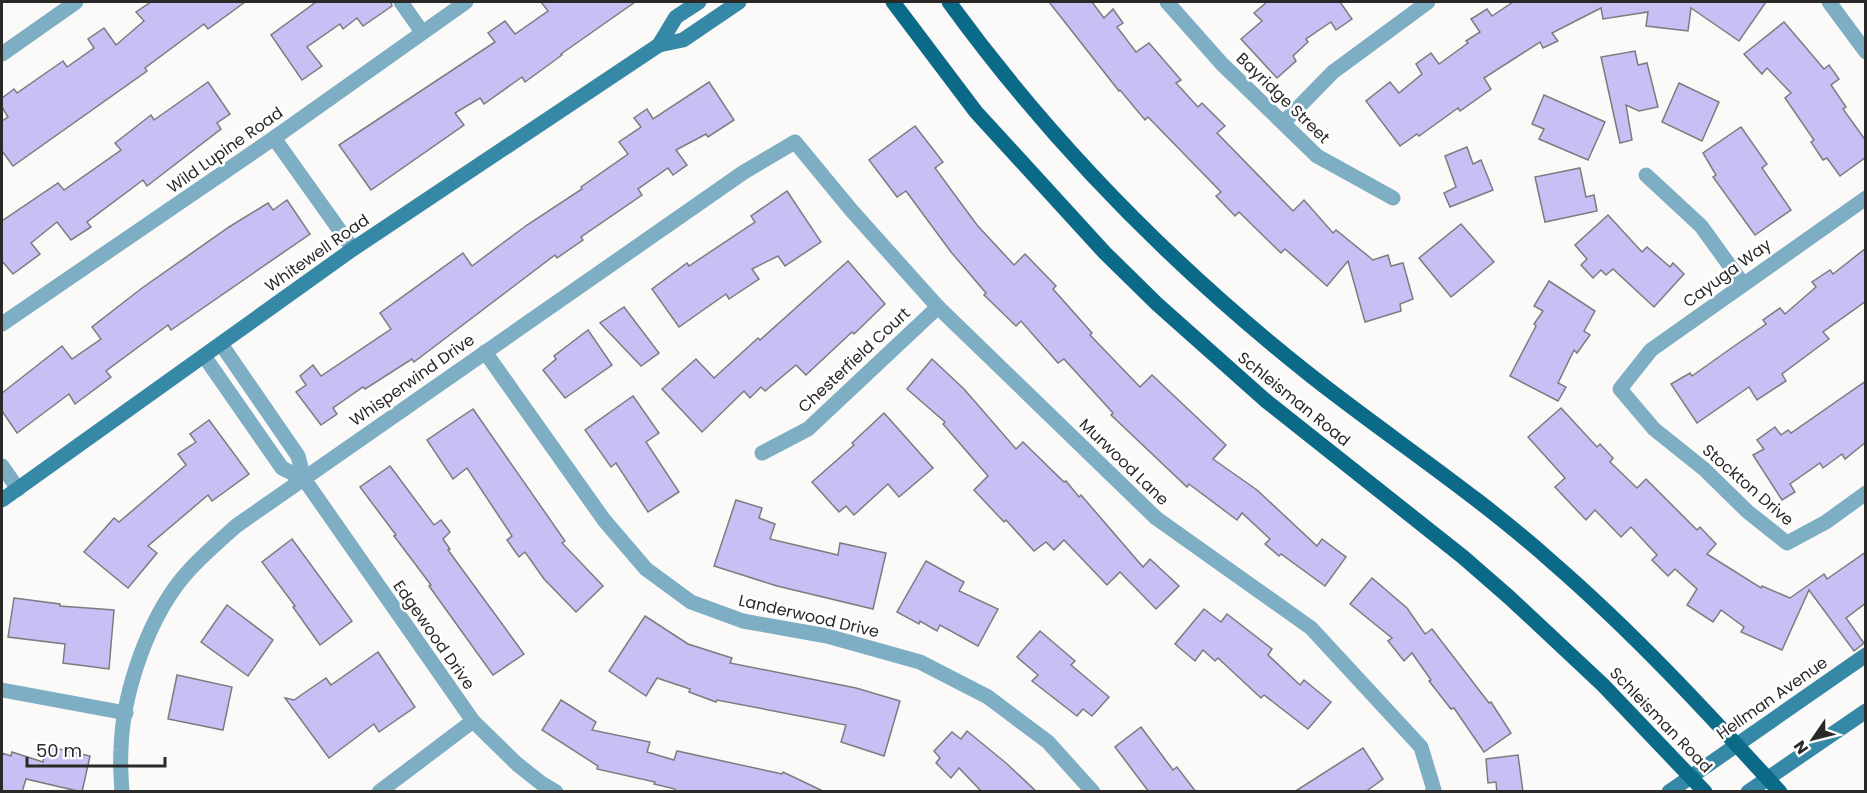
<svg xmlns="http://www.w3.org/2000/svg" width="1867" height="793" viewBox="0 0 1867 793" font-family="Poppins,sans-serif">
	<rect width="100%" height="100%" fill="#fcfaf8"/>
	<g fill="#c8bff5" stroke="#7c7c7f" stroke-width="1.5">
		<path d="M151 2H245L208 29 204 24 145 68 147 71 13 166 2 151V121L8 117 2 107V98L14 89 17 93 63 61 67 67 94 48 88 39 104 28 116 45 144 21 136 12Z"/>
		<path d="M316 2H391L392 6 363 26 357 18 343 29 340 24 307 47 322 66 302 80 271 35Z"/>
		<path d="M541 2H635L561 54 562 55 525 82 522 77 484 104 480 98 455 113 464 125 371 190 339 145 495 42 488 33 505 21 515 34 548 11Z"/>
		<path d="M1049 2H1092L1104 18 1113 9 1123 23 1117 27 1136 52 1149 43 1181 80 1176 83 1198 107 1202 103 1225 126 1217 133 1293 211 1304 200 1333 233 1336 230 1373 260 1388 255 1391 266 1403 263 1413 299 1400 304 1401 311 1365 322 1348 261 1327 286 1285 249 1281 253 1239 212 1235 216 1216 196 1221 192 1148 117 1145 120 1120 90 1119 91Z"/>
		<path d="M1267 2H1340L1352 19 1336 30 1331 22 1306 39 1308 42 1293 56 1296 61 1277 78 1241 39 1262 21 1254 13Z"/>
		<path d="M1513 2H1766L1739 41 1691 8 1688 31 1646 26 1648 12 1603 19 1601 8 1552 33 1558 41 1543 48 1540 42 1484 78 1491 89 1460 111 1458 108 1419 136 1417 134 1400 146 1366 101 1390 82 1399 93 1422 74 1416 64 1431 53 1439 64 1468 43 1466 41 1480 32 1471 19 1487 9 1492 16Z"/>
		<path d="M1784 22 1824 69 1829 65 1839 79 1831 85 1846 107 1843 109 1866 141V157L1840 176 1827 158 1823 160 1811 142 1814 140 1785 98 1791 93 1767 68 1762 74 1744 54Z"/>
		<path d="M1635 51 1638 65 1647 63 1658 107 1639 111 1626 105 1632 140 1620 143 1601 57Z"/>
		<path d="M208 82 230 114 217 123 221 129 147 186 143 180 87 222 91 227 71 240 57 222 31 243 40 254 13 274 2 261V221L58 183 64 190 121 150 115 143 151 115 154 120Z"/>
		<path d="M709 82 734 120 708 137 706 134 676 150 687 165 673 175 668 168 638 189 642 195 581 237 583 240 557 258 555 255 414 362 412 359 365 389 363 387 333 408 337 414 321 425 296 392 306 385 300 376 313 365 321 376 391 329 380 313 463 253 472 266 527 225 582 189 581 187 628 154 619 142 641 127 634 118 647 109 653 119Z"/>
		<path d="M1679 83 1719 102 1702 141 1662 122Z"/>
		<path d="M1544 95 1605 122 1588 160 1539 139 1544 129 1532 124Z"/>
		<path d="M915 126 943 162 935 168 977 225 1014 265 1025 254 1056 286 1053 289 1092 333 1090 335 1140 387 1152 375 1226 445 1213 459 1257 490 1317 546 1322 539 1346 557 1325 586 1281 554 1279 556 1265 544 1270 539 1242 513 1237 520 1189 484 1187 487 1111 415 1113 413 1064 359 1058 363 1021 321 1016 326 984 295 986 293 951 252 906 191 897 197 869 160Z"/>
		<path d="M1741 127 1767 164 1762 168 1791 210 1755 235 1713 177 1716 175 1703 153Z"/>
		<path d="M1467 147 1473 164 1481 160 1493 190 1450 207 1444 193 1456 187 1445 156Z"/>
		<path d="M1580 168 1586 197 1594 195 1597 211 1545 222 1535 177Z"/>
		<path d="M787 191 821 242 785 266 778 256 752 269 759 279 729 299 726 294 679 327 652 289 687 263 689 266 755 222 751 216Z"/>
		<path d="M287 200 310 234 171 330 168 325 106 371 111 377 75 404 69 394 17 433 2 411V393L62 346 72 359 101 339 92 327 142 288 229 227 268 203 273 210Z"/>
		<path d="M1608 215 1642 252 1647 247 1670 267 1673 263 1684 274 1654 307 1613 269 1606 275 1601 270 1593 278 1581 265 1587 259 1575 245Z"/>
		<path d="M1461 224 1494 262 1451 297 1419 258Z"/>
		<path d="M1866 248V301L1823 332 1829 339 1782 374 1786 381 1757 400 1749 387 1697 423 1671 384 1690 373 1692 376 1730 349 1766 324 1763 320 1780 308 1785 314 1816 287 1812 282 1830 270 1833 274Z"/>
		<path d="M848 261 885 304 854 334 852 332 806 375 796 365 765 391 761 387 750 398 744 391 702 432 662 389 696 359 714 378 758 338 760 340Z"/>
		<path d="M1549 281 1595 311 1584 331 1590 335 1577 353 1574 350 1558 383 1566 387 1558 401 1510 376 1536 326 1534 324 1543 311 1534 306Z"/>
		<path d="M624 307 659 353 641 366 600 323Z"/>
		<path d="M588 330 612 365 565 398 543 370 556 359 554 356Z"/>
		<path d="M932 359 964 389 1016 449 1023 442 1064 482 1066 481 1079 497 1081 495 1143 567 1150 559 1179 586 1156 609 1120 572 1107 585 1064 540 1054 550 1046 542 1034 551 1006 520 1004 522 974 490 988 476 943 424 945 422 907 389Z"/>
		<path d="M1866 381V442L1845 459 1842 454 1823 468 1820 463 1790 484 1795 492 1782 500 1753 455 1764 449 1757 440 1775 427 1781 435 1788 430 1791 433Z"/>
		<path d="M633 396 659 433 646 442 679 492 648 512 616 463 611 467 585 430Z"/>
		<path d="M1561 408 1597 447 1600 444 1613 458 1610 462 1637 488 1646 479 1697 530 1700 527 1716 544 1707 554 1761 588 1762 586 1790 598 1824 574 1827 579 1866 552V603L1846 618 1864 643 1854 651 1809 590 1782 650 1741 632 1744 627 1721 610 1713 622 1687 605 1697 589 1675 569 1668 576 1652 560 1657 555 1631 527 1621 537 1595 510 1586 520 1555 487 1565 478 1528 437Z"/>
		<path d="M473 409 565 541 562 543 603 586 576 612 544 579 525 552 519 557 507 540 512 536 467 468 453 479 427 440Z"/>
		<path d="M884 413 933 468 899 497 888 484 854 515 846 506 839 512 812 482 854 445 852 443Z"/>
		<path d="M209 420 249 474 212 501 208 495 148 546 157 553 128 588 84 552 114 518 119 522 186 465 178 454 196 442 190 434Z"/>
		<path d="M390 466 434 525 441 520 450 532 443 539 450 549 448 550 524 654 493 675 429 586 431 585 394 536 396 535 360 487Z"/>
		<path d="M736 500 762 508 759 518 775 524 770 539 838 555 840 543 886 553 873 609 777 586 714 566Z"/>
		<path d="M292 539 352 621 320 645 293 607 295 606 262 562Z"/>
		<path d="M926 561 964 582 959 591 998 609 978 646 940 625 937 631 920 621 919 624 897 612Z"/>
		<path d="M1372 578 1407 608 1425 634 1432 629 1489 703 1491 702 1511 733 1484 752 1454 708 1451 709 1429 681 1431 680 1412 653 1404 661 1388 641 1392 638 1350 604Z"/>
		<path d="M14 598 60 604V606L114 610 109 669 63 663 65 644 8 637Z"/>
		<path d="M227 605 273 640 248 676 201 642Z"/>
		<path d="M1204 609 1221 622 1227 614 1272 649 1268 655 1300 685 1304 680 1331 702 1308 729 1264 695 1261 698 1218 658 1215 661 1203 650 1195 661 1175 644Z"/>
		<path d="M645 616 688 644 732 658 730 663 856 688 900 701 884 756 841 742 846 725 717 700 716 702 689 692 690 689 657 678 646 696 609 671Z"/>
		<path d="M1040 631 1075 661 1071 665 1109 697 1092 716 1083 709 1077 716 1032 681 1038 675 1017 657Z"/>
		<path d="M378 652 415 707 379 732 374 724 329 758 285 698 294 700 326 678 331 685Z"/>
		<path d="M177 675 232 687 223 730 168 719Z"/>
		<path d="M561 700 596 722 592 730 650 742 647 752 674 760 677 751 782 774 783 772 825 792H675V789L654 784 655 782 597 769 598 766 542 730Z"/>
		<path d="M1141 727 1173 770 1177 767 1196 792H1149L1115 747Z"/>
		<path d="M967 731 1006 763 1037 792H982L959 768 951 778 936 763 940 758 934 751 952 732 961 739Z"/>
		<path d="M46 746 90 756 82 792 26 779 22 792H2V753L11 756 12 752 43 762Z"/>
		<path d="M1363 748 1383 779 1365 792H1294Z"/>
		<path d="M1518 755 1523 792H1497L1496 782 1488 783 1486 759Z"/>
	</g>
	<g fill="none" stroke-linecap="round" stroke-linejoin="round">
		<g stroke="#7daec3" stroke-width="15">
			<path d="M401 2 422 32"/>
			<path d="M1167 2 1222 64 1317 156 1393 198"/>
			<path d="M1829 2 1866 52"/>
			<path d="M2 54 76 2"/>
			<path d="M1283 123 1333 72 1428 2"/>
			<path d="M274 138 353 249"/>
			<path d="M1646 175 1701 226 1743 284"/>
			<path d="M1866 198 1651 350 1620 389 1654 429 1704 469 1748 512 1787 543 1826 522 1866 493"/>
			<path d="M2 324 274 138 466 2"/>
			<path d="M221 344 298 456 304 479 473 721 517 764 541 783 556 792"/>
			<path d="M485 352 604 520 646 569 691 602 743 621 827 636 920 662 988 697 1048 742 1093 792"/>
			<path d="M204 356 282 468 304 479"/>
			<path d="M762 453 808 429 938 307"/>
			<path d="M2 466 18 489"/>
			<path d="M2 690 126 713"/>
			<path d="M122 792C121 778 120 764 121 750 122 698 144 632 174 589 191 565 214 546 236 526L744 172 795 142 852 211 938 307 1156 518 1311 628 1421 747 1434 790 1432 792"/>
			<path d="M379 792 473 721"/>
		</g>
		<g stroke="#3688a7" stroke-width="15">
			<path d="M659 45 676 17 699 2"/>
			<path d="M2 500 353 249 659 45 683 40 739 2"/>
			<path d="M1669 792 1866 655"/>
			<path d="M1748 792 1866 711"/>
		</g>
		<g stroke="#0b6a88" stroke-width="15">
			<path d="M893 2 976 112 1105 253 1157 304 1265 400 1463 557 1510 598 1603 685 1705 792"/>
			<path d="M949 2C1050 141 1175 268 1310 375 1390 438 1476 494 1552 562 1634 633 1707 712 1780 792"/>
		</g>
	</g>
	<g text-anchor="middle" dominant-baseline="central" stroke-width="5" stroke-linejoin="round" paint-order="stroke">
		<g font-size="16" fill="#2a2928" stroke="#fff">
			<text transform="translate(1283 98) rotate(44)">Bayridge Street</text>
			<text transform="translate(225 150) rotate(-35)">Wild Lupine Road</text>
			<text transform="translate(317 253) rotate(-35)">Whitewell Road</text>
			<text transform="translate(1727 273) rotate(-36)">Cayuga Way</text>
			<text transform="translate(854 360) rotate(-43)">Chesterfield Court</text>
			<text transform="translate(412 380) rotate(-35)">Whisperwind Drive</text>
			<text transform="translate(1294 399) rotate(39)">Schleisman Road</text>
			<text transform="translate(1124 462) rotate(44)">Murwood Lane</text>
			<text transform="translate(1748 485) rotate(41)">Stockton Drive</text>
			<text transform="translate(809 616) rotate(13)">Landerwood Drive</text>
			<text transform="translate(434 635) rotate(55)">Edgewood Drive</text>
			<text transform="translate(1772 698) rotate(-35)">Hellman Avenue</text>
			<text transform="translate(1661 720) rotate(46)">Schleisman Road</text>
		</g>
	</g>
	<rect width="1867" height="793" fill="none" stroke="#2a2928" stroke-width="6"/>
	<g transform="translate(1813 739) rotate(235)" stroke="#ffffff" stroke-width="4.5" paint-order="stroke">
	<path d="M0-4.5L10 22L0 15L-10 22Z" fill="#2a2928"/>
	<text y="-9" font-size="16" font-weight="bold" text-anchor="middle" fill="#2a2928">N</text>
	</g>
	<path d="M27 757v9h138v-9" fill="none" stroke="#2a2928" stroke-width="3"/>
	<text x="36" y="757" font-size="18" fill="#2a2928" stroke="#ffffff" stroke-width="4.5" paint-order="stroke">50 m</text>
</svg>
